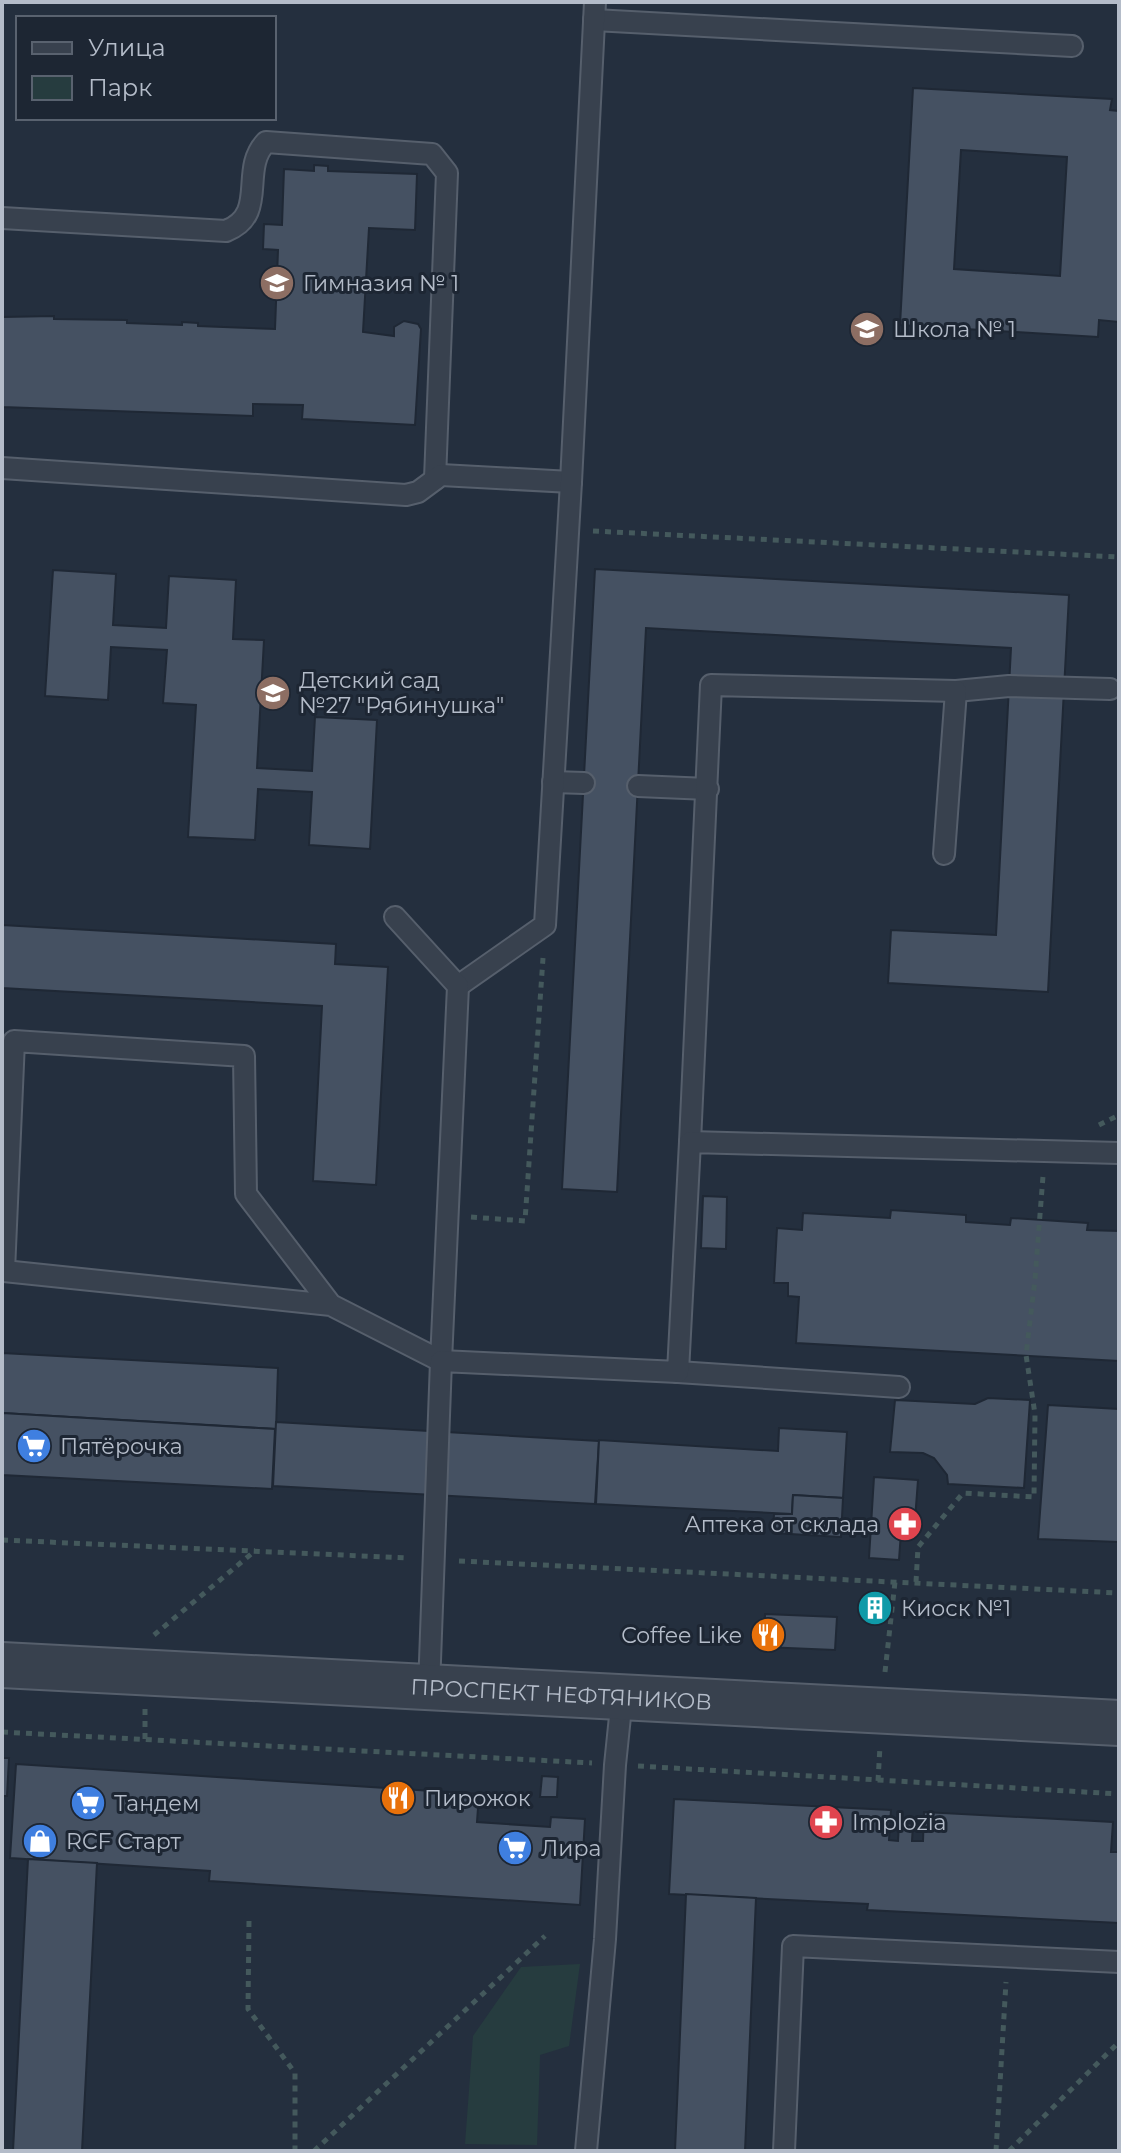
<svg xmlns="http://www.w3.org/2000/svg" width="1121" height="2153" viewBox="0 0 1121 2153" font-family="Montserrat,sans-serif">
	<rect width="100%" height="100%" fill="#242f3e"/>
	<path fill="#263c3f" d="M580 1964 569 2046 540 2055 537 2145 465 2144 473 2036 521 1967Z"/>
	<g fill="#455162" stroke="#1f2835" stroke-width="2" fill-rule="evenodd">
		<path d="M913 88 1112 99 1110 110 1119 111V322L1099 320 1098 337 900 325ZM961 150 1067 157 1060 276 954 269Z"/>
		<path d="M314 165 328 166V171L417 174 415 230 369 228 363 332 394 336V327L404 321 418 324 421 329 415 425 302 419 303 405 253 404V416L2 407V317L54 316V319L127 320V323L182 325V322L198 323V326L275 329 278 250 263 249 264 224 282 225 284 169 314 171Z"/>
		<path d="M595 569 1069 595 1048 992 888 983 891 930 996 935 1011 648 646 628 617 1192 562 1189Z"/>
		<path d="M53 570 116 574 113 625 166 628 169 576 236 580 233 639 264 640 257 768 312 771 315 717 377 720 370 849 309 845 312 792 258 789 255 840 188 837 196 705 163 703 167 650 111 647 108 700 45 696Z"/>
		<path d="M2 925 336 944 335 964 388 967 376 1185 313 1181 322 1006 2 988Z"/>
		<path d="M703 1196 727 1197 726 1249 701 1248Z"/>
		<path d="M891 1210 966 1215V1222L1010 1225 1011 1218 1088 1223 1087 1230 1119 1231V1361L796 1343 799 1297 788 1296V1283H774L777 1228 802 1230 803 1213 890 1218Z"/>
		<path d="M2 1353 278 1368 276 1429 2 1413Z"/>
		<path d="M988 1398 1030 1400 1024 1488 948 1484 947 1475 934 1458 923 1453 890 1452 895 1400 975 1404Z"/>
		<path d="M1048 1405 1119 1409V1542L1038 1539Z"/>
		<path d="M2 1413 275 1429 272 1489 2 1475Z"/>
		<path d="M276 1422 599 1441 595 1504 273 1486Z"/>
		<path d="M779 1428 847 1432 843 1498 793 1495 792 1514 596 1504 599 1440 778 1451Z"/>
		<path d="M874 1477 918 1480 914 1533 901 1532 899 1560 869 1558Z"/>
		<path d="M793 1495 843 1498 841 1537 773 1533 774 1514H792Z"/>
		<path d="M868 1597 883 1598 882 1618 867 1617Z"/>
		<path d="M765 1614 837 1617 835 1650 764 1647Z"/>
		<path d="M2 1758H9L7 1796H2Z"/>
		<path d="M16 1764 479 1794 477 1822 550 1827 551 1817 585 1819 580 1905 209 1881 210 1871 10 1858Z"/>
		<path d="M542 1776 558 1777 557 1797H540Z"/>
		<path d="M674 1799 891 1810 889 1840 898 1841 899 1823 913 1824 912 1841H923L924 1812 1113 1822 1111 1852H1119V1923L867 1910 868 1904 669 1894Z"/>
		<path d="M28 1859 97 1863 82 2151H13Z"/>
		<path d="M686 1894 756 1898 745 2151H675Z"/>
	</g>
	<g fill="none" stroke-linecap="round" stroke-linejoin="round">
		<g stroke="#565f6c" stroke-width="24">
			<g id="service">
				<path d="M594 20 1072 46"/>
				<path d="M2 218 226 231C269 214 239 170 266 142L432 154 447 173 435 479"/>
				<path d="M2 468 406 495 418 492 441 475 571 482"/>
				<path d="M956 691 1009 686 1110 689"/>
				<path d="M553 782 584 783"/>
				<path d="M638 786 708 789"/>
				<path d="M458 986 545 925 571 482 595 2"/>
				<path d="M690 1142 711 685 956 691 944 854"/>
				<path d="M331 1305 4 1271 14 1041 244 1056 246 1194 331 1305 441 1361 458 986 395 917"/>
				<path d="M678 1372 899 1387"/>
				<path d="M429 1688 441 1361 678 1372 690 1142 1119 1153"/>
				<path d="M586 2151 605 1939 615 1765 622 1697"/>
				<path d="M784 2151 793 1946 1119 1962"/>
			</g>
		</g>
		<g stroke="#565f6c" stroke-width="48">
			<g id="tertiary">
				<path id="s1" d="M2 1665 1119 1723"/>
			</g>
		</g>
		<g stroke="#44595c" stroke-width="5" stroke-dasharray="6 6" stroke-linecap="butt">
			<path d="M593 531 1119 557"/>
			<path d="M1099 1125 1119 1115"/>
			<path d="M471 1217 525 1221 543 958"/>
			<path d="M2 1540 409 1558"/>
			<path d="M459 1561 1119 1593"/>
			<path d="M916 1582 918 1547 963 1493 1034 1497 1035 1414 1026 1355 1035 1279 1043 1176"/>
			<path d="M154 1635 256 1550"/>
			<path d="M885 1672 895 1582"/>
			<path d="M145 1709V1740"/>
			<path d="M2 1732 592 1763"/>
			<path d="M638 1766 1119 1794"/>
			<path d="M878 1781 880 1746"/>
			<path d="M249 1921 248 2009 295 2073V2151"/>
			<path d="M314 2151 545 1936"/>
			<path d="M996 2151 1006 1982"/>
			<path d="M1009 2151 1119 2042"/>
		</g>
		<use href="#service" stroke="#38414e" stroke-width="20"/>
		<use href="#tertiary" stroke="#38414e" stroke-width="44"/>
	</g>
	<defs>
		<g id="school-disc" transform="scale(1.8)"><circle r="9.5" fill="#8d6e63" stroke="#1d2633"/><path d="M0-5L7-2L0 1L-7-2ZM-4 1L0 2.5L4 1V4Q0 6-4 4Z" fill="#fff"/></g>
		<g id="supermarket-disc" transform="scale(1.8)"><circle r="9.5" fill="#3f7fe0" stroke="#1d2633"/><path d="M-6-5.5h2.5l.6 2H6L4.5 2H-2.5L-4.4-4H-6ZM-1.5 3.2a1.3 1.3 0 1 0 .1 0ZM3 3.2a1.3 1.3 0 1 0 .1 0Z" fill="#fff"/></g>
		<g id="pharmacy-disc" transform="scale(1.8)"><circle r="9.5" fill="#e0444e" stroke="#1d2633"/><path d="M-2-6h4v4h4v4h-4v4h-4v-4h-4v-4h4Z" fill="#fff"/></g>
		<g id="building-disc" transform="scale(1.8)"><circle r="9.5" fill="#0f9aa8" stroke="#1d2633"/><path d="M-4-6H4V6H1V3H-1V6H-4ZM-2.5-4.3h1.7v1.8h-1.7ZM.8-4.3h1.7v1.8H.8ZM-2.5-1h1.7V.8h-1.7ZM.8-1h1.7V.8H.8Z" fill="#fff"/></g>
		<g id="restaurant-disc" transform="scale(1.8)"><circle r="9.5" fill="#e8710a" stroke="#1d2633"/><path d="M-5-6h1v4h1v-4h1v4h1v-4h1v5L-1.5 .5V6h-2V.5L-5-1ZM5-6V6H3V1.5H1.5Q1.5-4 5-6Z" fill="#fff"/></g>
		<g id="shop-disc" transform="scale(1.8)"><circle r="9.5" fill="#3f7fe0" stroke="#1d2633"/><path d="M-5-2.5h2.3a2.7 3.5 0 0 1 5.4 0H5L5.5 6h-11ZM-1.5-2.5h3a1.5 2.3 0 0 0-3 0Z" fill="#fff"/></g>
	</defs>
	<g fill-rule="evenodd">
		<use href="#school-disc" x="277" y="283"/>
		<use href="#school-disc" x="867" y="329"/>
		<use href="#school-disc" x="273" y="693"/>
		<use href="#supermarket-disc" x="34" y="1446"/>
		<use href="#pharmacy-disc" x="905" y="1524"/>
		<use href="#building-disc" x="875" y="1608"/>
		<use href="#restaurant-disc" x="768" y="1635"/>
		<use href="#restaurant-disc" x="398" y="1798"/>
		<use href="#supermarket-disc" x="88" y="1803"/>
		<use href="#pharmacy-disc" x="826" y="1822"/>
		<use href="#shop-disc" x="40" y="1841"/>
		<use href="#supermarket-disc" x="515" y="1848"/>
	</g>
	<g text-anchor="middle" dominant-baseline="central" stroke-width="6" stroke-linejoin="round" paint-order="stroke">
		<g font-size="22" fill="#b4bcc9" stroke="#1d2633" text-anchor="start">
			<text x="303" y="283">Гимназия № 1</text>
			<text x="893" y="329">Школа № 1</text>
			<text x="299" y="680">Детский сад<tspan x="299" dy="25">№27 "Рябинушка"</tspan></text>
			<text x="60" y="1446">Пятёрочка</text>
			<text x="879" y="1524" text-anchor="end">Аптека от склада</text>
			<text x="901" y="1608">Киоск №1</text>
			<text x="742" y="1635" text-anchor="end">Coffee Like</text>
			<text x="424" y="1798">Пирожок</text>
			<text x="114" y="1803">Тандем</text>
			<text x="852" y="1822">Implozia</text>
			<text x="66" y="1841">RCF Старт</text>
			<text x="541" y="1848">Лира</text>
		</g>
		<g font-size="22" fill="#b4bcc9" stroke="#1d2633">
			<text stroke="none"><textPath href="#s1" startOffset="560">ПРОСПЕКТ НЕФТЯНИКОВ</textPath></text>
		</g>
	</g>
	<rect width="1121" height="2153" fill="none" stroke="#b4bcc9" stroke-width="8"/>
	<rect x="16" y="16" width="260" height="104" fill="#1d2633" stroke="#59626f" stroke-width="2"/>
	<rect x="32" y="42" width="40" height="12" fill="#38414e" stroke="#59626f" stroke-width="2"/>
	<text x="88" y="56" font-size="24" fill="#b4bcc9">Улица</text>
	<rect x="32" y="76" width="40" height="24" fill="#263c3f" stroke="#59626f" stroke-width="2"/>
	<text x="88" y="96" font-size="24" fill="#b4bcc9">Парк</text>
</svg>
